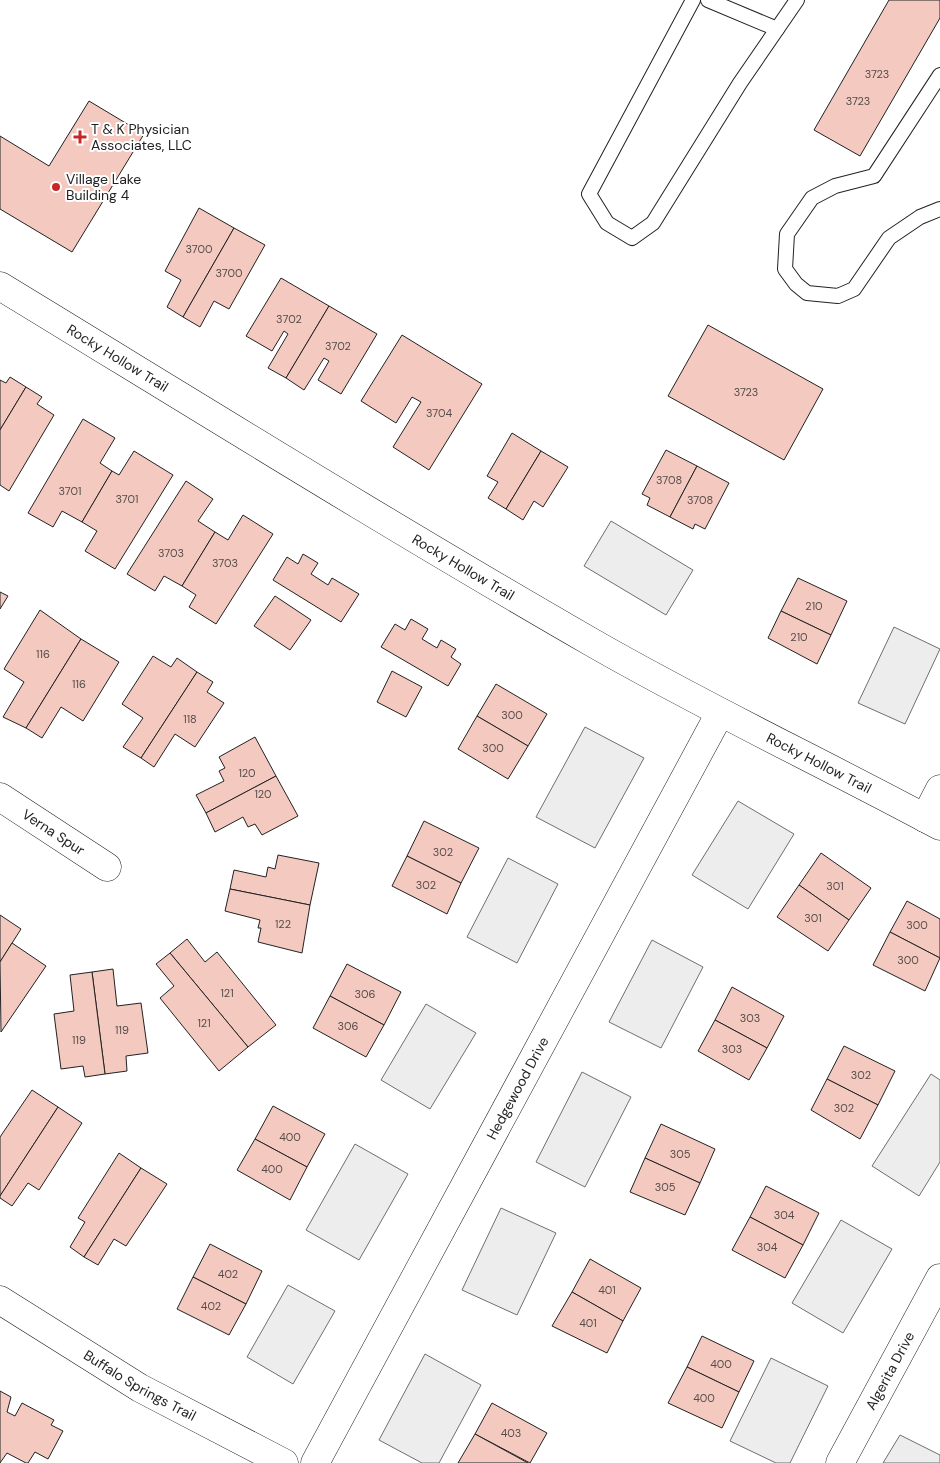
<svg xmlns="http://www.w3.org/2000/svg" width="940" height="1463" viewBox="0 0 940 1463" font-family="'DM Sans',sans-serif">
	<rect width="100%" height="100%" fill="#fff"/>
	<g fill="#ededed" stroke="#6f6f6f">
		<path d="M611 521 693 570 666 615 584 566Z"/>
		<path d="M894 627 940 649 905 724 858 703Z"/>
		<path d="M585 727 644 758 595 848 536 817Z"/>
		<path d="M738 801 794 834 748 909 692 875Z"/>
		<path d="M508 858 558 884 517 963 467 937Z"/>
		<path d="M652 940 703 967 661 1048 609 1022Z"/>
		<path d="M426 1004 476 1033 430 1109 381 1080Z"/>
		<path d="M582 1072 631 1097 585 1187 536 1162Z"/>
		<path d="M931 1074 940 1080V1162L919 1196 872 1166Z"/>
		<path d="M355 1144 408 1174 359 1260 306 1230Z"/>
		<path d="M501 1208 556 1233 517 1315 462 1290Z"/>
		<path d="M841 1220 892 1249 843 1333 792 1303Z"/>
		<path d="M288 1285 335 1311 293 1384 247 1357Z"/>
		<path d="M425 1354 481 1385 439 1463H422L379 1440Z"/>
		<path d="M771 1358 828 1386 790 1463H776L730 1441Z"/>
		<path d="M900 1435 940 1455V1463H883Z"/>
	</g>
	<g fill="#f3c9c0" stroke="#222">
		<path d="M889 0H940V18L860 156 814 130Z"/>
		<path d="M89 101 144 134 72 252 0 209V136L49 166Z"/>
		<path d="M199 208 234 228 183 317 167 307 181 280 165 271Z"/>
		<path d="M234 228 265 245 229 309 214 301 200 327 183 317Z"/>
		<path d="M281 278 329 306 286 378 268 368 288 334 284 331 272 351 246 336Z"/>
		<path d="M329 306 377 334 341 394 318 380 329 361 324 358 304 390 286 378Z"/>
		<path d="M708 325 823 389 784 460 668 396Z"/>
		<path d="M402 335 482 384 429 470 393 447 421 402 412 397 396 423 361 401Z"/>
		<path d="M10 377 26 387 0 430V380L6 383Z"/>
		<path d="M26 387 42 397 37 404 54 415 9 491 0 485V430Z"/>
		<path d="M83 419 115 438 100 463 112 471 82 522 62 511 53 527 28 513Z"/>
		<path d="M512 433 541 451 506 509 488 498 498 482 487 476Z"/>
		<path d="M666 450 697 466 670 517 647 505 650 498 642 494Z"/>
		<path d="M134 451 173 475 115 569 85 551 97 531 82 522 112 471 119 475Z"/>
		<path d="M541 451 568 467 543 507 534 501 523 520 506 509Z"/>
		<path d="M697 466 729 483 705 529 695 524 693 529 670 517Z"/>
		<path d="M186 481 213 499 198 521 215 532 182 586 164 576 155 591 127 574Z"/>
		<path d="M243 515 273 534 216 624 189 607 196 595 182 586 215 532 228 540Z"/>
		<path d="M303 554 318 563 311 574 328 585 332 578 359 594 341 622 273 580 287 557 298 564Z"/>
		<path d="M798 578 847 601 831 635 781 611Z"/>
		<path d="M0 592 8 596 0 609Z"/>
		<path d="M275 596 311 620 290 650 254 626Z"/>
		<path d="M40 610 81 639 26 728 3 717 24 682 4 669Z"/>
		<path d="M781 611 831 635 817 664 768 638Z"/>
		<path d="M411 619 428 629 422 639 437 648 441 640 456 649 451 657 461 664 448 686 381 647 395 624 405 630Z"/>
		<path d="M81 639 119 662 83 721 61 707 42 738 26 728Z"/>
		<path d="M153 656 171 667 177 658 197 672 141 758 123 747 143 718 122 704Z"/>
		<path d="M392 671 422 687 406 717 377 702Z"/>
		<path d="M197 672 213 682 207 692 224 703 195 747 175 734 154 767 141 758Z"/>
		<path d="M496 684 547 714 528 746 477 716Z"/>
		<path d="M477 716 528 746 508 779 458 749Z"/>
		<path d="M255 737 276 776 206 813 196 795 224 781 219 771 225 768 219 757Z"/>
		<path d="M276 776 298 816 262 835 255 824 248 827 243 817 215 832 206 813Z"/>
		<path d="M424 821 479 848 461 883 407 856Z"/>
		<path d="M821 853 871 888 849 920 799 885Z"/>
		<path d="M278 855 319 863 310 905 230 889 234 870 266 877 268 867 275 869Z"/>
		<path d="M407 856 461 883 447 914 392 886Z"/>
		<path d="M799 885 849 920 828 951 777 917Z"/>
		<path d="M230 889 310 905 302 953 258 942 261 928H258L260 920 225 911Z"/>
		<path d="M907 901 940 919V958L890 932Z"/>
		<path d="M0 915 21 929 0 962Z"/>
		<path d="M890 932 940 958 925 991 873 965Z"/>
		<path d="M187 939 205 962 217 952 276 1025 248 1047 170 953Z"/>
		<path d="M12 943 46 966 1 1032 0 962Z"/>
		<path d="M170 953 248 1047 219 1071 160 998 174 986 156 964Z"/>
		<path d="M347 964 401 992 384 1025 330 996Z"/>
		<path d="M113 969 117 1006 141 1003 148 1053 126 1056 127 1071 105 1074 92 972Z"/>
		<path d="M92 972 105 1074 85 1077 83 1066 61 1069 54 1014 74 1011 70 975Z"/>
		<path d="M732 987 784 1016 767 1048 715 1020Z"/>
		<path d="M330 996 384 1025 366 1057 313 1028Z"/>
		<path d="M715 1020 767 1048 749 1080 698 1051Z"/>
		<path d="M844 1046 895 1071 878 1105 827 1079Z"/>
		<path d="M827 1079 878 1105 860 1139 811 1110Z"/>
		<path d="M32 1090 58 1107 0 1196V1137Z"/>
		<path d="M273 1106 325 1134 307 1167 255 1139Z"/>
		<path d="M58 1107 82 1123 39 1190 28 1183 12 1206 0 1198V1196Z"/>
		<path d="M661 1124 715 1149 700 1183 645 1158Z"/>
		<path d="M255 1139 307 1167 290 1200 237 1170Z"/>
		<path d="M119 1153 141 1168 84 1257 70 1247 85 1222 78 1218Z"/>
		<path d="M645 1158 700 1183 685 1215 630 1192Z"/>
		<path d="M141 1168 167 1184 126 1246 114 1239 98 1265 84 1257Z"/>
		<path d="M766 1186 819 1213 803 1245 750 1217Z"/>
		<path d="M750 1217 803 1245 785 1278 732 1250Z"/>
		<path d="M210 1244 262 1271 246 1304 193 1277Z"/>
		<path d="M590 1259 641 1288 623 1321 572 1292Z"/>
		<path d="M193 1277 246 1304 229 1335 177 1309Z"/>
		<path d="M572 1292 623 1321 607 1353 552 1326Z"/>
		<path d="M702 1336 754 1361 739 1392 687 1367Z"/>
		<path d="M687 1367 739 1392 722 1428 668 1403Z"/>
		<path d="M0 1391 11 1397 7 1412 15 1416 22 1403 54 1420 51 1425 63 1431 48 1459 35 1452 28 1463H26L7 1453 0 1463Z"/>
		<path d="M492 1403 547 1433 530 1463 475 1434Z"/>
		<path d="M475 1434 528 1463H458Z"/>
	</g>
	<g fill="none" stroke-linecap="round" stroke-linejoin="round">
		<g stroke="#222" stroke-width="16">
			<g id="service">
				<path d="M693 0 589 194 607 223 632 238 653 223 740 83 797 0"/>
				<path d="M708 0 777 29"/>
				<path d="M940 75 874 176 835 186 812 198 787 234 785 269 796 284 807 293 838 296 854 289 889 238 920 217 940 209"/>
			</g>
		</g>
		<g stroke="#222" stroke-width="29">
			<g id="minor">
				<path id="s1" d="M0 286C197 406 393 528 593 643 706 708 825 764 940 826"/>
				<path id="s2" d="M0 797 107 867"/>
				<path d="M925 818 940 789"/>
				<path id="s3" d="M0 1300 140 1388 284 1463"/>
				<path id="s4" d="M315 1463 720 713"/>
				<path id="s5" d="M840 1463 940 1278"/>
			</g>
		</g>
		<use href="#service" stroke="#fff" stroke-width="14"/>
		<use href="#minor" stroke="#fff" stroke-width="28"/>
	</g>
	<g fill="#c62828" stroke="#fff" stroke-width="2">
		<path d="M77.5 129.5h5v5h5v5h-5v5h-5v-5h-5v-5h5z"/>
		<circle cx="56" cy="187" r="5"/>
	</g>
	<g text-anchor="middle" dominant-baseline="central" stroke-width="4" stroke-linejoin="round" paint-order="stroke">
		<g font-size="11" fill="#564c4a">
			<text x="877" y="74">3723</text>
			<text x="858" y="101">3723</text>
			<text x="199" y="249">3700</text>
			<text x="229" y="273">3700</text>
			<text x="289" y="319">3702</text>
			<text x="338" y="346">3702</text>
			<text x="746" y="392">3723</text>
			<text x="439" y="413">3704</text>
			<text x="669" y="480">3708</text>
			<text x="70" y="491">3701</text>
			<text x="127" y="499">3701</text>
			<text x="700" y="500">3708</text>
			<text x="171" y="553">3703</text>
			<text x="225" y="563">3703</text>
			<text x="814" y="606">210</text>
			<text x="799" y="637">210</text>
			<text x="43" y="654">116</text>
			<text x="79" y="684">116</text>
			<text x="512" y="715">300</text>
			<text x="190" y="719">118</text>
			<text x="493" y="748">300</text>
			<text x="247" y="773">120</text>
			<text x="263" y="794">120</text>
			<text x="443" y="852">302</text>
			<text x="426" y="885">302</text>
			<text x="835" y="886">301</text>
			<text x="813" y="918">301</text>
			<text x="283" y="924">122</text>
			<text x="917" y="925">300</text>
			<text x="908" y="960">300</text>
			<text x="227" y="993">121</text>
			<text x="365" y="994">306</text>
			<text x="750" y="1018">303</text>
			<text x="204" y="1023">121</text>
			<text x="348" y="1026">306</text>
			<text x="122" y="1030">119</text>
			<text x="79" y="1040">119</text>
			<text x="732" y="1049">303</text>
			<text x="861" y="1075">302</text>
			<text x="844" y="1108">302</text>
			<text x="290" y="1137">400</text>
			<text x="680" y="1154">305</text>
			<text x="272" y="1169">400</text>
			<text x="665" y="1187">305</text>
			<text x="784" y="1215">304</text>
			<text x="767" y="1247">304</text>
			<text x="228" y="1274">402</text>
			<text x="607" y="1290">401</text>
			<text x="211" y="1306">402</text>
			<text x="588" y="1323">401</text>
			<text x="721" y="1364">400</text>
			<text x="704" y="1398">400</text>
			<text x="511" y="1433">403</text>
		</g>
		<g font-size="14" fill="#222" stroke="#fff" text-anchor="start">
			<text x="91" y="129">T &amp; K Physician<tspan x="91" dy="16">Associates, LLC</tspan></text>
			<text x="66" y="179">Village Lake<tspan x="66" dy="16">Building 4</tspan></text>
		</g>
		<g font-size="14" fill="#222" stroke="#fff">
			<text stroke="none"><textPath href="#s1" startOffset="138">Rocky Hollow Trail</textPath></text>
			<text stroke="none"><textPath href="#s1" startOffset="542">Rocky Hollow Trail</textPath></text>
			<text stroke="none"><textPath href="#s1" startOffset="948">Rocky Hollow Trail</textPath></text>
			<text stroke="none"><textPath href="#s2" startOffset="64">Verna Spur</textPath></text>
			<text stroke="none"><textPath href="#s4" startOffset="426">Hedgewood Drive</textPath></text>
			<text stroke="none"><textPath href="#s5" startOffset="105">Algerita Drive</textPath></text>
			<text stroke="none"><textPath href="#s3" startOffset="164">Buffalo Springs Trail</textPath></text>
		</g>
	</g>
</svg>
